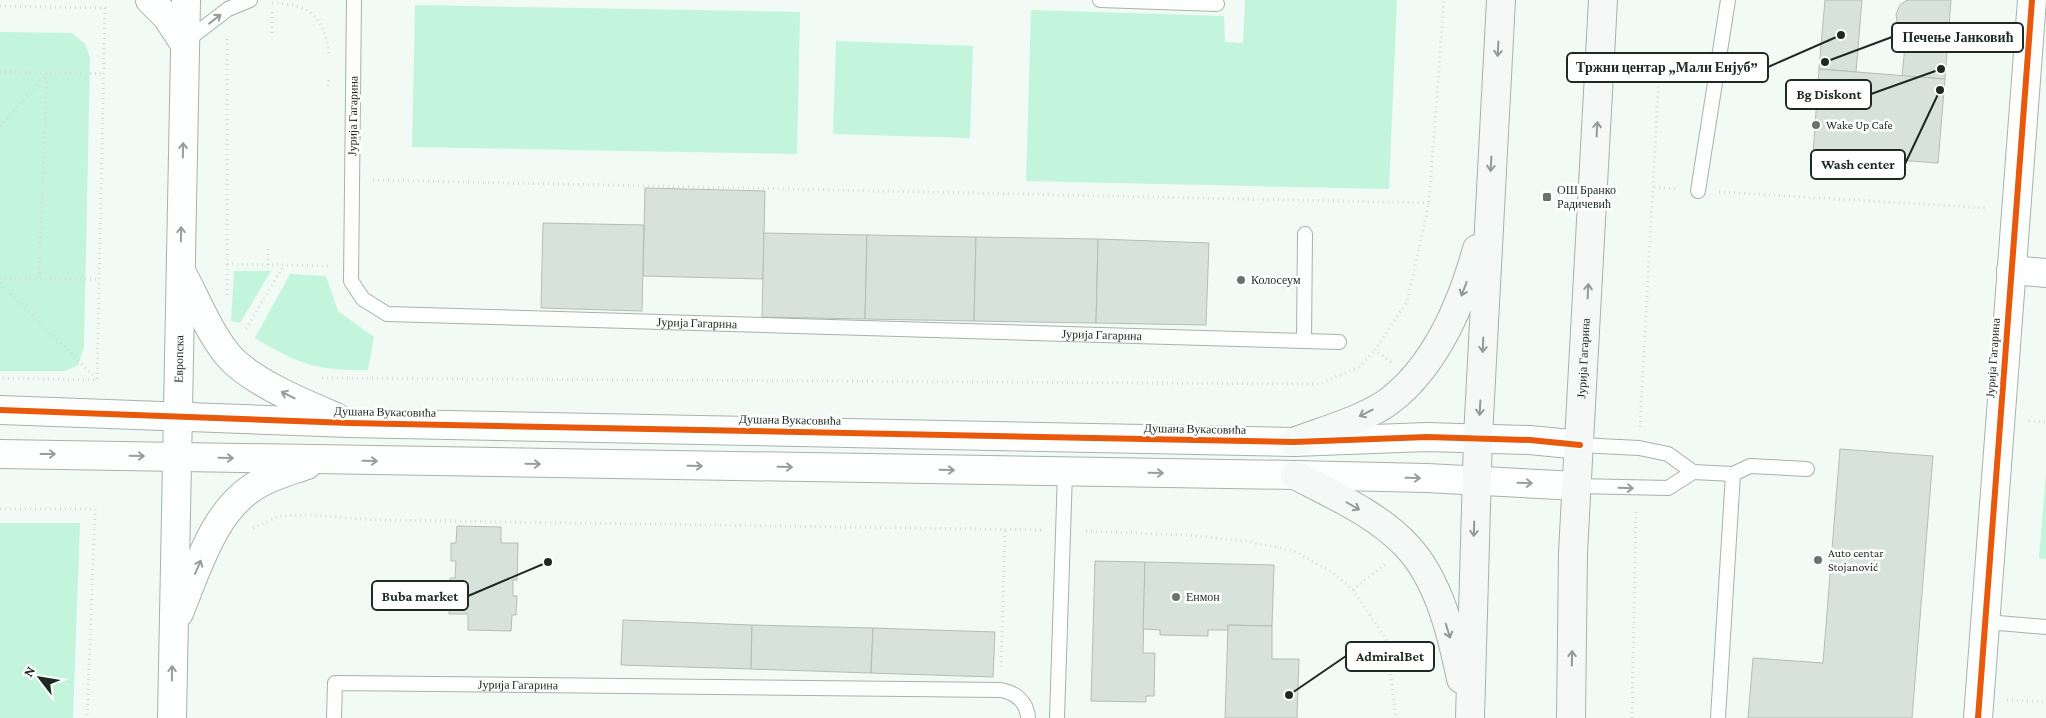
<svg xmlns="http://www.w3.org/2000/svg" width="2046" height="718" viewBox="0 0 2046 718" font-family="'Crimson Pro',serif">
	<rect width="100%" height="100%" fill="#f2faf6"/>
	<g fill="#c2f5db">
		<path d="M1245 0H1397L1389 189 1026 181 1031 10 1224 16 1225 42 1243 43Z"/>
		<path d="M415 5 800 12 797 154 412 147Z"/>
		<path d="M0 32 72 33 85 44 90 58 84 348 78 365 65 371H0Z"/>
		<path d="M836 41 973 46 970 138 833 134Z"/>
		<path d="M234 271H271L240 323 231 321Z"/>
		<path d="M290 274 326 276 338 311 374 337 368 370C318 371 298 364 255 338Z"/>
		<path d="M2046 473V559L2039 558Z"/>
		<path d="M0 523H80L73 718H0Z"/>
	</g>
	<g fill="#d6e2db" stroke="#b3beb8">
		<path d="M1825 0H1862L1856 72 1819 69Z"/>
		<path d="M1907 0H1951L1945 79 1902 76 1906 36 1898 29 1896 14 1900 5Z"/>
		<path d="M1819 69 1945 79 1938 163 1813 154Z"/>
		<path d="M645 188 765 191 763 279 643 276Z"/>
		<path d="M543 223 644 225 642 311 541 308Z"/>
		<path d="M764 233 867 235 865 319 762 317Z"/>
		<path d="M867 235 976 237 974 321 865 319Z"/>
		<path d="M976 237 1098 239 1096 323 974 321Z"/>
		<path d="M1098 239 1209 243 1206 325 1096 323Z"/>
		<path d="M1840 449 1933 456 1912 718H1748L1753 658 1823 663Z"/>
		<path d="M457 526 501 527V543H518L517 580H513V596H517L516 615H512L511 631 468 630V614H449L450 578H455L456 561H451V543H456Z"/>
		<path d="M1095 561 1145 562 1143 653H1155L1154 696H1146V702L1091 701Z"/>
		<path d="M1145 562 1274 565 1272 626 1228 625V630H1208V636L1160 635V630L1143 629Z"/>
		<path d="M623 620 752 625 751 669 621 665Z"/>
		<path d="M752 625 873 628 871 673 751 669Z"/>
		<path d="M1228 625 1272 626V659H1299L1297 718H1225Z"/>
		<path d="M873 628 995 632 993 677 871 673Z"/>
	</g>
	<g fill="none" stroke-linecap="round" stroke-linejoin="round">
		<g stroke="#a7b2ac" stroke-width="16">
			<g id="service">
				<path id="s1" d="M354 0 351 281 363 299 387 314 1339 342"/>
				<path d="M1100 0 1217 4"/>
				<path d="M185 42 228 9 250 0"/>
				<path d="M1698 191 1728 0"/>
				<path d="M1304 340 1305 234"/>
				<path d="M1693 472 1733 474 1718 718"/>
				<path d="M1733 474 1750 466 1807 469"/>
				<path d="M1577 486 1668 488 1693 472 1668 454 1639 448 1580 445"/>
				<path d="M1986 622 2046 627"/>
				<path id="s2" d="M334 718 335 683 1001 690C1016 693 1027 702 1028 718"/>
				<path d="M1057 718 1065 472"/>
			</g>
		</g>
		<g stroke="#a7b2ac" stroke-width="30">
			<g id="minor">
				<path d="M150 0 167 17 184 43"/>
				<path d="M2011 270 2046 273"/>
				<path d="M1978 718 2032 0"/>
			</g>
		</g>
		<g stroke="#a7b2ac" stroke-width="30">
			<g id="tertiary">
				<path d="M182 273C196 299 208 330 227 354 249 381 303 403 336 417"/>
				<path d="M0 410 349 423 1294 442 1427 437 1530 440 1580 445"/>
				<path d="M0 454 1295 475 1427 478 1577 486"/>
				<path d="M179 613C198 567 215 504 264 481 278 474 293 470 307 465"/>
				<path id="s3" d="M172 718 186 0"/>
			</g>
		</g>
		<g stroke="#a7b2ac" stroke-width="30">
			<g id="secondary">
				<path d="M1294 442C1322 431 1369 418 1392 399 1437 363 1462 303 1477 249"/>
				<path d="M1295 475C1333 495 1377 514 1407 546 1439 580 1452 635 1461 679"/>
				<path d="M1470 718 1478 437 1501 0"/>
				<path id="s4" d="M1571 718 1573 552 1603 0"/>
			</g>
		</g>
		<g stroke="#d8dbd9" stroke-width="3" stroke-dasharray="1 4" stroke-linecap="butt">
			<path d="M272 3C310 4 325 17 329 55"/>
			<path d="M0 6 105 8 97 380 0 378"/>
			<path d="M272 33V8"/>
			<path d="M0 72 104 74"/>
			<path d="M328 86 329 76"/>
			<path d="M0 126 47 74"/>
			<path d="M373 180 1429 203"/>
			<path d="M1654 187 1676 189"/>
			<path d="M1719 192 1987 208"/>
			<path d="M227 264 329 266"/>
			<path d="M268 265V249"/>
			<path d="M0 278 99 279"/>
			<path d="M39 278 47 73"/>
			<path d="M0 283 97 379"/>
			<path d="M227 295V39"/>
			<path d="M246 329 284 265"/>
			<path d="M1391 362 1375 350 1407 302 1429 203 1444 0"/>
			<path d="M322 378 1319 384 1359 367 1375 350"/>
			<path d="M2029 421 2046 422"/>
			<path d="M1640 427 1660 53"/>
			<path d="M0 509H95L87 718"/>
			<path d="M253 528 279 516 310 515 378 520 1042 530"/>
			<path d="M1086 531 1186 535 1245 541 1294 551 1332 572 1353 590 1386 639 1396 718"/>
			<path d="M1353 590 1385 564"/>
			<path d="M1001 667 1005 528"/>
			<path d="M2007 700 2046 702"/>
			<path d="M1632 718 1636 508"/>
		</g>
		<use href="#service" stroke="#fdfefe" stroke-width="14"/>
		<use href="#minor" stroke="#fdfefe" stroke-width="28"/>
		<use href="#tertiary" stroke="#fdfefe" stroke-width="28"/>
		<use href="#secondary" stroke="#f4f8f6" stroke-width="28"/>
		<g stroke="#fff" stroke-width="9">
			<g id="cycleway">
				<path d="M0 410 349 423 1294 442 1427 437 1530 440 1580 445"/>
				<path d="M1978 718 2032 0"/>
			</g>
		</g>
		<use href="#cycleway" stroke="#e8590c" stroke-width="6"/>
	</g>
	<defs><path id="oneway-shaft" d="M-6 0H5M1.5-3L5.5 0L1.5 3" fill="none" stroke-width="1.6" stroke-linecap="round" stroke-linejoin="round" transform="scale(1.25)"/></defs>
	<g stroke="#989f9b">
		<use href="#oneway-shaft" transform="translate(215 19) rotate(-38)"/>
		<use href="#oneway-shaft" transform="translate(183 150) rotate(-89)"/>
		<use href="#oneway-shaft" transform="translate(181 234) rotate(-89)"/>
		<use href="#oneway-shaft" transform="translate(288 395) rotate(-154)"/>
		<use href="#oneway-shaft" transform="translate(48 454)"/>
		<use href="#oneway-shaft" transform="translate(137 456) rotate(1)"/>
		<use href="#oneway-shaft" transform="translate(226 458) rotate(1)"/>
		<use href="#oneway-shaft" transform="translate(370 461) rotate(1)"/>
		<use href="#oneway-shaft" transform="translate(533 464) rotate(1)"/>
		<use href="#oneway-shaft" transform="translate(695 466) rotate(1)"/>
		<use href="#oneway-shaft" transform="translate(785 467) rotate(1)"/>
		<use href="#oneway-shaft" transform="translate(947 470) rotate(1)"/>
		<use href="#oneway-shaft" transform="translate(1156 473) rotate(1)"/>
		<use href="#oneway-shaft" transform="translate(1413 478) rotate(1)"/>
		<use href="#oneway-shaft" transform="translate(1525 483) rotate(2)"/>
		<use href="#oneway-shaft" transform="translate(1626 488) rotate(2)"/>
		<use href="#oneway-shaft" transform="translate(198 567) rotate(-66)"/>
		<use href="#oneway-shaft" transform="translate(172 673) rotate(-89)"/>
	</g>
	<g stroke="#939b97">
		<use href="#oneway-shaft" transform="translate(1498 49) rotate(93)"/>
		<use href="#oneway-shaft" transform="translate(1597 129) rotate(-87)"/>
		<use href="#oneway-shaft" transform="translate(1491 164) rotate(93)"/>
		<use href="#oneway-shaft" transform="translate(1464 289) rotate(111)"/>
		<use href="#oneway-shaft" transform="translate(1588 291) rotate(-87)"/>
		<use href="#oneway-shaft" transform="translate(1483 345) rotate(92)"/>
		<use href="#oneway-shaft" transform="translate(1480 408) rotate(93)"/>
		<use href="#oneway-shaft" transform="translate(1366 413) rotate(153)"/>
		<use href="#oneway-shaft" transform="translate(1353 506) rotate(30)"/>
		<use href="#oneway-shaft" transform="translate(1474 529) rotate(92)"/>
		<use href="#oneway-shaft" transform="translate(1448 631) rotate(73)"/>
		<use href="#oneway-shaft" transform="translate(1572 658) rotate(-89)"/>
	</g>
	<g fill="#67736c" stroke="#fff" stroke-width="2">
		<circle cx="1816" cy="125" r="5"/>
		<rect x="1542" y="192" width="10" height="10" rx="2.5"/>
		<circle cx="1241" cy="280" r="5"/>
		<circle cx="1818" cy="560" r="5"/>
		<circle cx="1176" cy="597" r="5"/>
	</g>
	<g text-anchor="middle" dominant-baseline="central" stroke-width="5" stroke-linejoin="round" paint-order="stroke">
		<g font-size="12" fill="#1c2a22" stroke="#fff">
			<text transform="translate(353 116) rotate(-89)">Јурија Гагарина</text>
			<text stroke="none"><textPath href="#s1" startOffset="641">Јурија Гагарина</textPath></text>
			<text stroke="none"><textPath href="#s1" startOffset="1046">Јурија Гагарина</textPath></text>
			<text transform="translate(1993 358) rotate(-86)">Јурија Гагарина</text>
			<text stroke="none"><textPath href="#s3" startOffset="359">Европска</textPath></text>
			<text stroke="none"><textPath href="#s4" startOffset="360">Јурија Гагарина</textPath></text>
			<text transform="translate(385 412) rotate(1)">Душана Вукасовића</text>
			<text transform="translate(790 420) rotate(1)">Душана Вукасовића</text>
			<text transform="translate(1195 429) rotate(1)">Душана Вукасовића</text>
			<text stroke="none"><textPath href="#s2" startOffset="218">Јурија Гагарина</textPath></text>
		</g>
		<g font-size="12" fill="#1c2a22" stroke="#fff" text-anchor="start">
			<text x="1826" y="125">Wake Up Cafe</text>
			<text x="1557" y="190">ОШ Бранко<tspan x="1557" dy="14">Радичевић</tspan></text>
			<text x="1251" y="280">Колосеум</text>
			<text x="1828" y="553">Auto centar<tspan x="1828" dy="14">Stojanović</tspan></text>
			<text x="1186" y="597">Енмон</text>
		</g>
	</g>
	<path fill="none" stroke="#1c2a22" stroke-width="2" d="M1825 62L1892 37M1841 35L1768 67M1941 69L1871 94M1940 90L1905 164M548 562L468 596M1289 695L1346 656"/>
	<g fill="#1c2a22" stroke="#fff" stroke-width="2">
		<circle cx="1825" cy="62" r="5"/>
		<circle cx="1841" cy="35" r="5"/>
		<circle cx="1941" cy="69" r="5"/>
		<circle cx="1940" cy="90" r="5"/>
		<circle cx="548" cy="562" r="5"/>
		<circle cx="1289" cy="695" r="5"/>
	</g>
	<g fill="#fff" stroke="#1c2a22" stroke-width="2">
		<rect x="1892" y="23" width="131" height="29" rx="5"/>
		<rect x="1567" y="53" width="201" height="29" rx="5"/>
		<rect x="1786" y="80" width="85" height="29" rx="5"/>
		<rect x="1811" y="150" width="94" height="29" rx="5"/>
		<rect x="372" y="581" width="96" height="29" rx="5"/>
		<rect x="1346" y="642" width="88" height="29" rx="5"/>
	</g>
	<g font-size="14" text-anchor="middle" font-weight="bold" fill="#1c2a22">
		<text x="1958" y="42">Печење Јанковић</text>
		<text x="1667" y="72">Тржни центар „Мали Енјуб”</text>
		<text x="1829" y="99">Bg Diskont</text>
		<text x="1858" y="169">Wash center</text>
		<text x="420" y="601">Buba market</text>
		<text x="1390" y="661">AdmiralBet</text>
	</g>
	<g transform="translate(40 678) rotate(301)" stroke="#ffffff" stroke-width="4" paint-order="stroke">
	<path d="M0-4L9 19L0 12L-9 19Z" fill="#1c2a22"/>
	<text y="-8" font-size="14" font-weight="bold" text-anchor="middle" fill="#1c2a22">N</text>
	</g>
</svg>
